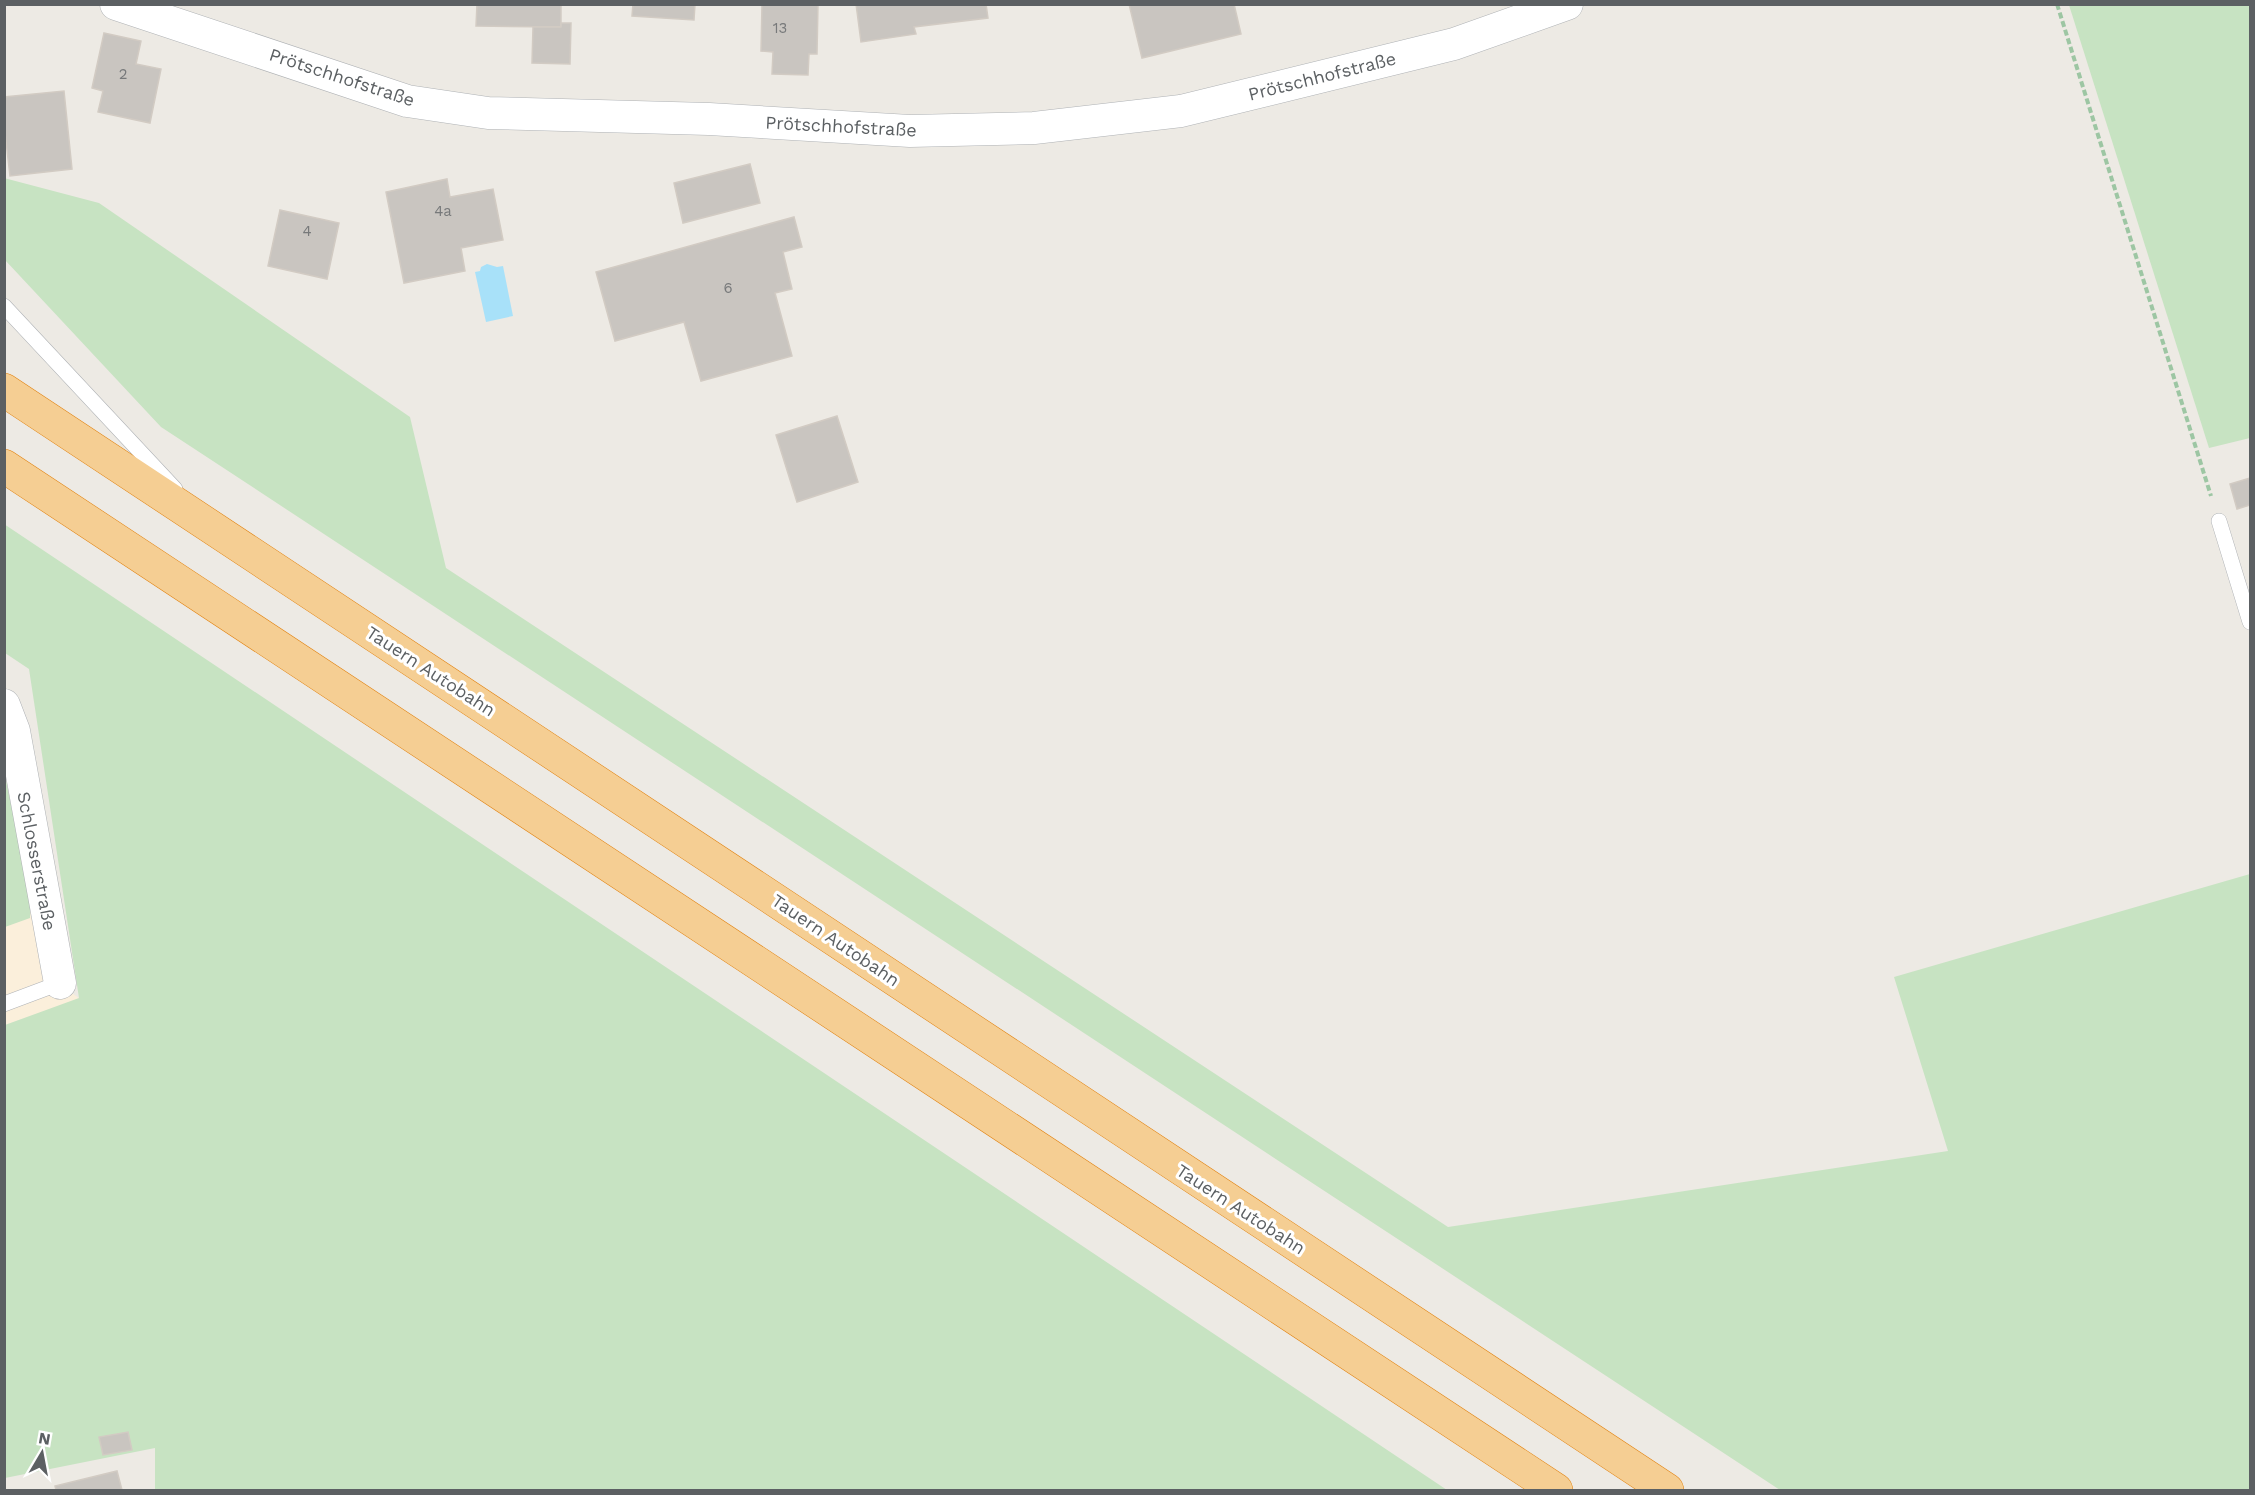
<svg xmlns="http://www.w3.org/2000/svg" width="2255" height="1495" viewBox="0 0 2255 1495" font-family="'Work Sans',sans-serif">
	<rect width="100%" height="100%" fill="#edeae4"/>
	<path fill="#fbefdb" d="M4 790 49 976 80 999 5 1025Z"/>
	<g fill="#c7e3c2">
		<path d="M2069 5H2250V438L2209 448Z"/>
		<path d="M4 178 99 203 410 417 446 568 1448 1227 1948 1151 1894 977 2250 874V1490H1780L161 427 5 260Z"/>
		<path d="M4 524 1447 1490H155V1448L5 1478V1025L79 998 29 669 5 653Z"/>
		<path d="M5 776 31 899 30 918 5 927Z"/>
	</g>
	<path fill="#a8e1f9" d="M487 264 497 267 503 266 513 316 486 322 475 272 480 271 481 267Z"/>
	<g fill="#c9c5c0" stroke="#d2cbc3" stroke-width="1.5">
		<path d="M477 4H561V27L476 26Z"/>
		<path d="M633 4H695L694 20 632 16Z"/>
		<path d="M762 4H818L817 54H809L808 75 772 74 773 52 761 51Z"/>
		<path d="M856 4H986L988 18 914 27 916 34 861 42Z"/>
		<path d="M1129 4H1234L1241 34 1142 58Z"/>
		<path d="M561 23H571L570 64 532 63 533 27H561Z"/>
		<path d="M104 33 141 41 136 64 161 69 150 123 98 112 103 91 92 88Z"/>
		<path d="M64 91 72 169 10 176 4 124V97Z"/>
		<path d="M750 164 760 203 683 223 674 183Z"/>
		<path d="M447 179 450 197 493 189 503 240 461 248 465 271 404 283 386 192Z"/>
		<path d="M280 210 339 223 327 279 268 266Z"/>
		<path d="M794 217 802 247 783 252 792 289 775 293 792 356 701 381 684 322 615 341 596 272Z"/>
		<path d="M837 416 858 482 797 502 776 435Z"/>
		<path d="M2250 478V505L2237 509 2230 484Z"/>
		<path d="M128 1432 132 1450 103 1455 99 1437Z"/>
		<path d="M117 1471 122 1490H56L55 1486Z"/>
	</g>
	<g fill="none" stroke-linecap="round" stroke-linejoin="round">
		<g stroke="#afb2b5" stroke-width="16">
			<g id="service">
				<path d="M4 306 175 489"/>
				<path d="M2219 521 2250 622"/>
				<path d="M4 1004 60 983"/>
			</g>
		</g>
		<g stroke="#afb2b5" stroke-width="33">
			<g id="minor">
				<path d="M116 4 407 101 488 113 709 119 910 131 1034 128 1181 111 1454 44 1567 4"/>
				<path d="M4 705 14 731 60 983"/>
			</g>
		</g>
		<g stroke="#e18210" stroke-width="34">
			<g id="motorway">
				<path d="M4 390 1667 1490"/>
				<path d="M4 466 1556 1490"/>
			</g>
		</g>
		<path stroke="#9dc6a3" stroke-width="4" stroke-dasharray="6 3" stroke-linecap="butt" d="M2057 4 2211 496"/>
		<use href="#service" stroke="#fff" stroke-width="15"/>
		<use href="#minor" stroke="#fff" stroke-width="32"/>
		<use href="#motorway" stroke="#f5ce93" stroke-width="33"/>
	</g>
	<g text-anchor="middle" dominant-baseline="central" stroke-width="6" stroke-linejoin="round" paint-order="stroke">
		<g font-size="15" fill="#77797a">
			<text x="780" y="28">13</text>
			<text x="123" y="74">2</text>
			<text x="443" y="211">4a</text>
			<text x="307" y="231">4</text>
			<text x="728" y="288">6</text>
		</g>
		<g font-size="18" fill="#5c6063" stroke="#fff">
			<text transform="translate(1322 76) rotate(-14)">Prötschhofstraße</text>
			<text transform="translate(342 77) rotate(18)">Prötschhofstraße</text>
			<text transform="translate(841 126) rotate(3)">Prötschhofstraße</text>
			<text transform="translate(431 671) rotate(33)">Tauern Autobahn</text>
			<text transform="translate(37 861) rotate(79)">Schlosserstraße</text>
			<text transform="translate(836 940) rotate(34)">Tauern Autobahn</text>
			<text transform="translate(1241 1209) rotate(33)">Tauern Autobahn</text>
		</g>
	</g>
	<rect width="2255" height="1495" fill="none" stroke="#5c6063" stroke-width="12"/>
	<g transform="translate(42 1453) rotate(10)" stroke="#ffffff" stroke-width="4.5" paint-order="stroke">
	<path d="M0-4.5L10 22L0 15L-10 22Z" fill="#5c6063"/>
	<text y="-9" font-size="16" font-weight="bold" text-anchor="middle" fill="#5c6063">N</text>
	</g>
</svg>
